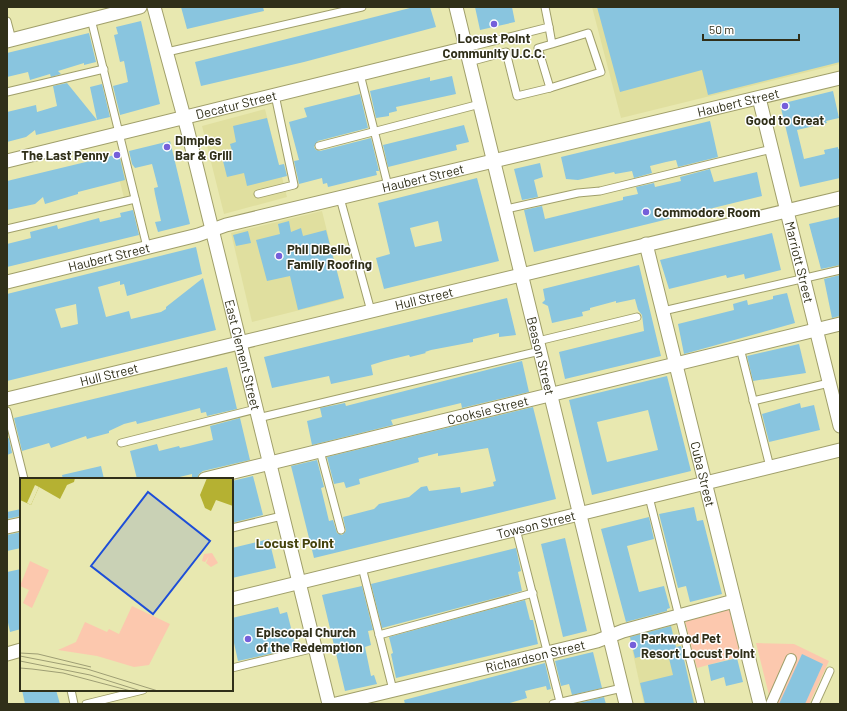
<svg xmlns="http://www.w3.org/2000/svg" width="847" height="711" viewBox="0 0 847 711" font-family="Barlow,sans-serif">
	<rect width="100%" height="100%" fill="#e8e8b0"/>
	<g fill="#e0df9f">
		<path d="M592 7H840V64L621 118Z"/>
		<path d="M265 109 287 197 224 214 202 126Z"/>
		<path d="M121 152 132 197 124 198 113 154Z"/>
		<path d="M322 211 344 299 252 322 231 233Z"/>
		<path d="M675 623 695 704H644L629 635Z"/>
	</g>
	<g fill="#fcc8ae">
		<path d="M729 609 741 656 697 668 685 621Z"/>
		<path d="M756 643 794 644 829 661 809 704H774L776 699 769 695Z"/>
	</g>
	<g fill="#89c5df" fill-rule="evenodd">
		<path d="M181 7H263L264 11 187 29Z"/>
		<path d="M414 7H430L436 27 304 62 201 86 195 62Z"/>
		<path d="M475 7H512L515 22 480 30Z"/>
		<path d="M597 7H840V62L708 95 702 70 620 92Z"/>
		<path d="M141 21 160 104 120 115 113 86 128 82 124 61 120 62 114 35 118 34 116 27Z"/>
		<path d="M89 33 96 62 84 65V63L58 71 61 74 51 77 50 74 30 80 28 72 7 77V53Z"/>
		<path d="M452 76 456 94 396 107 397 111 389 113V116L376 118 370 91 430 77V81Z"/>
		<path d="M67 83 97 120 36 135 35 130 26 137 7 142V112L36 105 37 112 57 106 53 86Z"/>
		<path d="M102 84 110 117 97 120 90 87Z"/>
		<path d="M833 91 839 118 826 121 827 123 797 130 804 159 825 154 824 150 838 147V149L840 148V178L800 187 780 104Z"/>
		<path d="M360 94 368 128 318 141 314 147 316 150 320 151 371 138 379 171H376L377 175 328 187 327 183 323 184 322 178 299 184 294 161 299 160 289 122 307 117 304 108Z"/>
		<path d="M267 118 279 165 284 164 287 176 247 186 244 173 227 177 221 153 232 151 230 144 236 142 233 126Z"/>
		<path d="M710 121 718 157 678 167 676 160 666 162 650 166 652 173 634 178 632 171 615 174 614 172 578 180 566 179 561 157Z"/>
		<path d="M464 125 469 142 456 145 457 150 388 167 383 145Z"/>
		<path d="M170 141 190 224 158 232 155 222 161 221 155 194 154 188 158 187 152 164 135 168 132 164 129 151Z"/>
		<path d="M119 154 125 180 78 192V194L45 204 43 197 35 204 7 210V181Z"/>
		<path d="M540 163 543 177 534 180 538 197 522 200 514 169Z"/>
		<path d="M710 169 714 182 757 172 762 196 534 252 524 210 542 206 545 219 623 200V197L638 194 636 187 654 183 655 187 681 181 680 177Z"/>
		<path d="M477 178 499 261 384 289 376 258 390 254 378 203ZM438 221 442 241 415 247 410 228Z"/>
		<path d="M133 210 139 235 7 267V244L31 238 30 232 57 225 58 229 99 218 100 222 121 217 120 213Z"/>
		<path d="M840 217V265L821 269 809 224Z"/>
		<path d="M289 221 291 232 301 228 303 236 326 230 344 298 298 310 290 276 267 281 256 240 280 234 278 224Z"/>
		<path d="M248 231 251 243 236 246 233 235Z"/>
		<path d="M772 233 781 270 745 279 744 274 727 278 726 275 669 289 660 260Z"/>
		<path d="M196 247 202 274 127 296 124 284 120 285V281L98 287 106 317 129 311 131 319 161 312 166 309V307L203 278 216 330 7 381V294ZM76 304 78 324 61 328 55 309Z"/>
		<path d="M639 265 661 356 565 379 559 352 644 331 642 315 638 310 635 299 616 303V301L590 308V310L582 312 583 316 552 323 548 306 542 303 545 300 543 289Z"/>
		<path d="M840 275V316L832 318 824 279Z"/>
		<path d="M787 293 795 323 684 354 678 324 734 310 733 304 747 300 748 305 773 299V296Z"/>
		<path d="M507 298 516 335 499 337V333L473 339V342L431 350 425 352 426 353 410 357 409 355 384 361 371 365 373 375 331 384 329 376 272 388 264 357Z"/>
		<path d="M799 344 806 373 753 381 747 356Z"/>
		<path d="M522 361 529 392 462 408 461 403 391 420 393 425 312 445 307 421 322 417 320 408 345 403 346 406Z"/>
		<path d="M227 367 237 409 207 416 206 412 201 413 200 408 137 424 136 421 124 424 109 431V433L94 437 87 439 86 436 51 448 49 443 22 451 14 418Z"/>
		<path d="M667 376 691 471 592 495 569 400ZM648 410 658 450 607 462 597 422Z"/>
		<path d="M800 403 801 408 814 405 820 430 769 442 762 414Z"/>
		<path d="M533 407 556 499 314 558 291 466 317 460 324 487 321 488 329 521 333 520 337 533 342 535 346 531 343 517 374 509 379 504 409 497 421 487 427 486 429 491 460 487 461 493 494 486 493 482 496 481 488 448 438 456V453L418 458 419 462 359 479 360 484 346 488 344 482 334 484 327 457Z"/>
		<path d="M240 418 250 460 203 471 199 474 197 479H192V474L171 479H137L130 451 157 444 159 451 179 446 180 448 189 446 213 440 210 426Z"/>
		<path d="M9 438 12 453 7 455V439Z"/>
		<path d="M101 466 104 479H63L62 475Z"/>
		<path d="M253 476 263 515 232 523V481Z"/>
		<path d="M694 507 697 521 703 520 722 594 690 602 686 586 678 588 659 514Z"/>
		<path d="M21 509V516L7 519V512Z"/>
		<path d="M649 517 654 539 627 546 639 592 664 586 670 608 667 609V611L626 622 601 529Z"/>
		<path d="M21 532V548L7 551V535Z"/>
		<path d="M565 538 587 631 563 637 541 544Z"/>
		<path d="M269 539 276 568 232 578V548Z"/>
		<path d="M516 548 521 571 518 572 522 591 382 628 371 584Z"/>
		<path d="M21 569V629L10 632 7 618V572Z"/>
		<path d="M362 586 373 630 368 631 371 645 365 647 371 676 374 675 377 684 345 691 322 595Z"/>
		<path d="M525 600 530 620H533L538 644 396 678 391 654 393 653 389 637Z"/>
		<path d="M278 607 280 614 287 612 296 648 238 661 232 634V618Z"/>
		<path d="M671 626 676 647 681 646 694 704H645L640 683 673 675 667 650 635 658 630 637Z"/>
		<path d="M593 652 602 688 572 695 569 684 561 686 555 661Z"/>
		<path d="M802 654 823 664 805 704H779Z"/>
		<path d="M737 658 743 682 726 686 724 677 711 681 708 665Z"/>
		<path d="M545 663 551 689 547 690 546 686 525 691 527 698 506 704H405L404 700Z"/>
		<path d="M22 690H56L60 704H25Z"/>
		<path d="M604 697 606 704H575Z"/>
	</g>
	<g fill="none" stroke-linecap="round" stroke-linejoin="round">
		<g stroke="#a09f6a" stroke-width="9">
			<g id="service">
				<path d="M91 19 147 247"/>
				<path d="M7 21 12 40"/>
				<path d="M549 27 552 44 538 48 550 88 601 72 588 33 552 44"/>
				<path d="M466 48 549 27 545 7"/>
				<path d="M167 52 362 7"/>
				<path d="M469 62 506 52 517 96 550 88"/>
				<path d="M360 74 388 186"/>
				<path d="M7 92 104 69"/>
				<path d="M319 146 480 104"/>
				<path d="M258 194 294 185 275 95"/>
				<path d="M340 198 371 311"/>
				<path d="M506 209 578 193 600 191 772 149"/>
				<path d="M7 229 135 199"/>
				<path d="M663 311 840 270"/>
				<path d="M538 341 637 317"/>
				<path d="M740 348 770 467"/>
				<path d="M753 401 829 383"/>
				<path d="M7 411 24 479"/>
				<path d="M258 418 540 351"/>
				<path d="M121 443 256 409"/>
				<path d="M320 451 341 530"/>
				<path d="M649 497 701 704"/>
				<path d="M232 528 282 516"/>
				<path d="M516 529 560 702"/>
				<path d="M362 567 393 690"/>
				<path d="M379 635 533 593"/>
				<path d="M232 668 315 648"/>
				<path d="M71 690 74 704"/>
				<path d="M86 704 143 690"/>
				<path d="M553 704 622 688"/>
				<path d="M815 704 830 671"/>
			</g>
		</g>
		<g stroke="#a09f6a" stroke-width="12">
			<path id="pedestrian" d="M771 704 791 659"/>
		</g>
		<g stroke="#a09f6a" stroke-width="15">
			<g id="minor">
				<path id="s1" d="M154 7 187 128 329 704"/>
				<path id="s2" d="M456 7 626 704"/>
				<path d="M7 41 140 7"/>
				<path id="s3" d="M759 98 840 426"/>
				<path id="s4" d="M7 161 466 48"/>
				<path id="s5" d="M646 244 760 704"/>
				<path id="s6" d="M7 282 198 235 226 225 840 78"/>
				<path id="s7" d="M7 399 840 198"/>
				<path id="s8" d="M205 479 840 324"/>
				<path d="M7 527 21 524"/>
				<path id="s9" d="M232 599 840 450"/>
				<path d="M7 654 21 650"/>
				<path id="s10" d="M336 704 597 641 623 631 734 601"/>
			</g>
		</g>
		<use href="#service" stroke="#fff" stroke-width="7"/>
		<use href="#pedestrian" stroke="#fff" stroke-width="10"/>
		<use href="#minor" stroke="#fff" stroke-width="13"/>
	</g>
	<g fill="#755fda" stroke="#fff" stroke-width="1.5">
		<circle cx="494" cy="24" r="4"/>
		<circle cx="785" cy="106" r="4"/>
		<circle cx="167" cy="147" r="4"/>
		<circle cx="117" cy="155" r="4"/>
		<circle cx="646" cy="212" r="4"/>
		<circle cx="279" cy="256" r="4"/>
		<circle cx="248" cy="639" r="4"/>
		<circle cx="633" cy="645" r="4"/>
	</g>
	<g text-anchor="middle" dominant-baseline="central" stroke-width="3" stroke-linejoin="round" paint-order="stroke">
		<g font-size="13" font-weight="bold" fill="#302f19" stroke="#fff" text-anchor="start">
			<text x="494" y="38" text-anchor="middle">Locust Point<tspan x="494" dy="15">Community U.C.C.</tspan></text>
			<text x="785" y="120" text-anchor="middle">Good to Great</text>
			<text x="175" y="140">Dimples<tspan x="175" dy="15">Bar &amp; Grill</tspan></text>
			<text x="109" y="155" text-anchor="end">The Last Penny</text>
			<text x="654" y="212">Commodore Room</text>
			<text x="287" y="249">Phil DiBello<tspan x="287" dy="15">Family Roofing</tspan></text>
			<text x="256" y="632">Episcopal Church<tspan x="256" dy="15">of the Redemption</tspan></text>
			<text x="641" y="638">Parkwood Pet<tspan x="641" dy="15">Resort Locust Point</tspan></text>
		</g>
		<g font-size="13" fill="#302f19" stroke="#fff">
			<text stroke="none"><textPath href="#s6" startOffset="753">Haubert Street</textPath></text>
			<text stroke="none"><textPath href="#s4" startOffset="236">Decatur Street</textPath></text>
			<text stroke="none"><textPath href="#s6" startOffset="429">Haubert Street</textPath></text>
			<text stroke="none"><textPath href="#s6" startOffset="105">Haubert Street</textPath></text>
			<text stroke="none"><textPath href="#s3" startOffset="169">Marriott Street</textPath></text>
			<text stroke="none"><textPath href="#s7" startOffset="429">Hull Street</textPath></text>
			<text stroke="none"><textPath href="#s1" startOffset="359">East Clement Street</textPath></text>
			<text stroke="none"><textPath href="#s2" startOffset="359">Beason Street</textPath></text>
			<text stroke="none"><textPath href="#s7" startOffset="105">Hull Street</textPath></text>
			<text stroke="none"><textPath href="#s8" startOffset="291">Cooksie Street</textPath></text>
			<text stroke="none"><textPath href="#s5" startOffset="237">Cuba Street</textPath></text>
			<text stroke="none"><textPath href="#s9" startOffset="313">Towson Street</textPath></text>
			<text stroke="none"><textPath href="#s10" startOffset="205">Richardson Street</textPath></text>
		</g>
		<g font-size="14" font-weight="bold" fill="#45430d" stroke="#fff">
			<text x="295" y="542">Locust Point</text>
		</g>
	</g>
	<g transform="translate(20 478)">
		<rect width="213" height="213" fill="#e8e8b0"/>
		<path d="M192 75 198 85 191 89 186 85 189 78 185 84 182 83 184 76ZM10 83 29 92 12 130 3 125 9 112 0 108ZM112 128 150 146 129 187 114 189 77 178 38 172 56 164 65 144 87 154 89 151 99 156Z" fill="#fcc8ae"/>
		<path d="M0 0H55L54 4 47 7 40 21 19 9 11 27 0 22ZM187 0H213V28L196 22 191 33 185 30 180 17Z" fill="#b5b132"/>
		<path d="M15 7 19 9 11 27 7 25Z" fill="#e8e8b0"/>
		<path fill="none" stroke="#9e9e74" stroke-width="1" d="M0 175 18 176M18 176 71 189M0 178 67 191 138 213M0 183 70 197 121 213M0 190 12 191M12 191 43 195 111 213"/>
		<path fill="#1d4ed8" fill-opacity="0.15" stroke="#1d4ed8" stroke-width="2" d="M128 14 190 63 133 136 71 88Z"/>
		<rect width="213" height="213" fill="none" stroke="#302f19" stroke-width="2"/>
	</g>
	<rect width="847" height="711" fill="none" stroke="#302f19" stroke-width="16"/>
	<path d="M703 34v6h96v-6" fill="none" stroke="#302f19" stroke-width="2"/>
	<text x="709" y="34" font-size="12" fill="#302f19" stroke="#ffffff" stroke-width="3" paint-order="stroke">50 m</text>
</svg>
